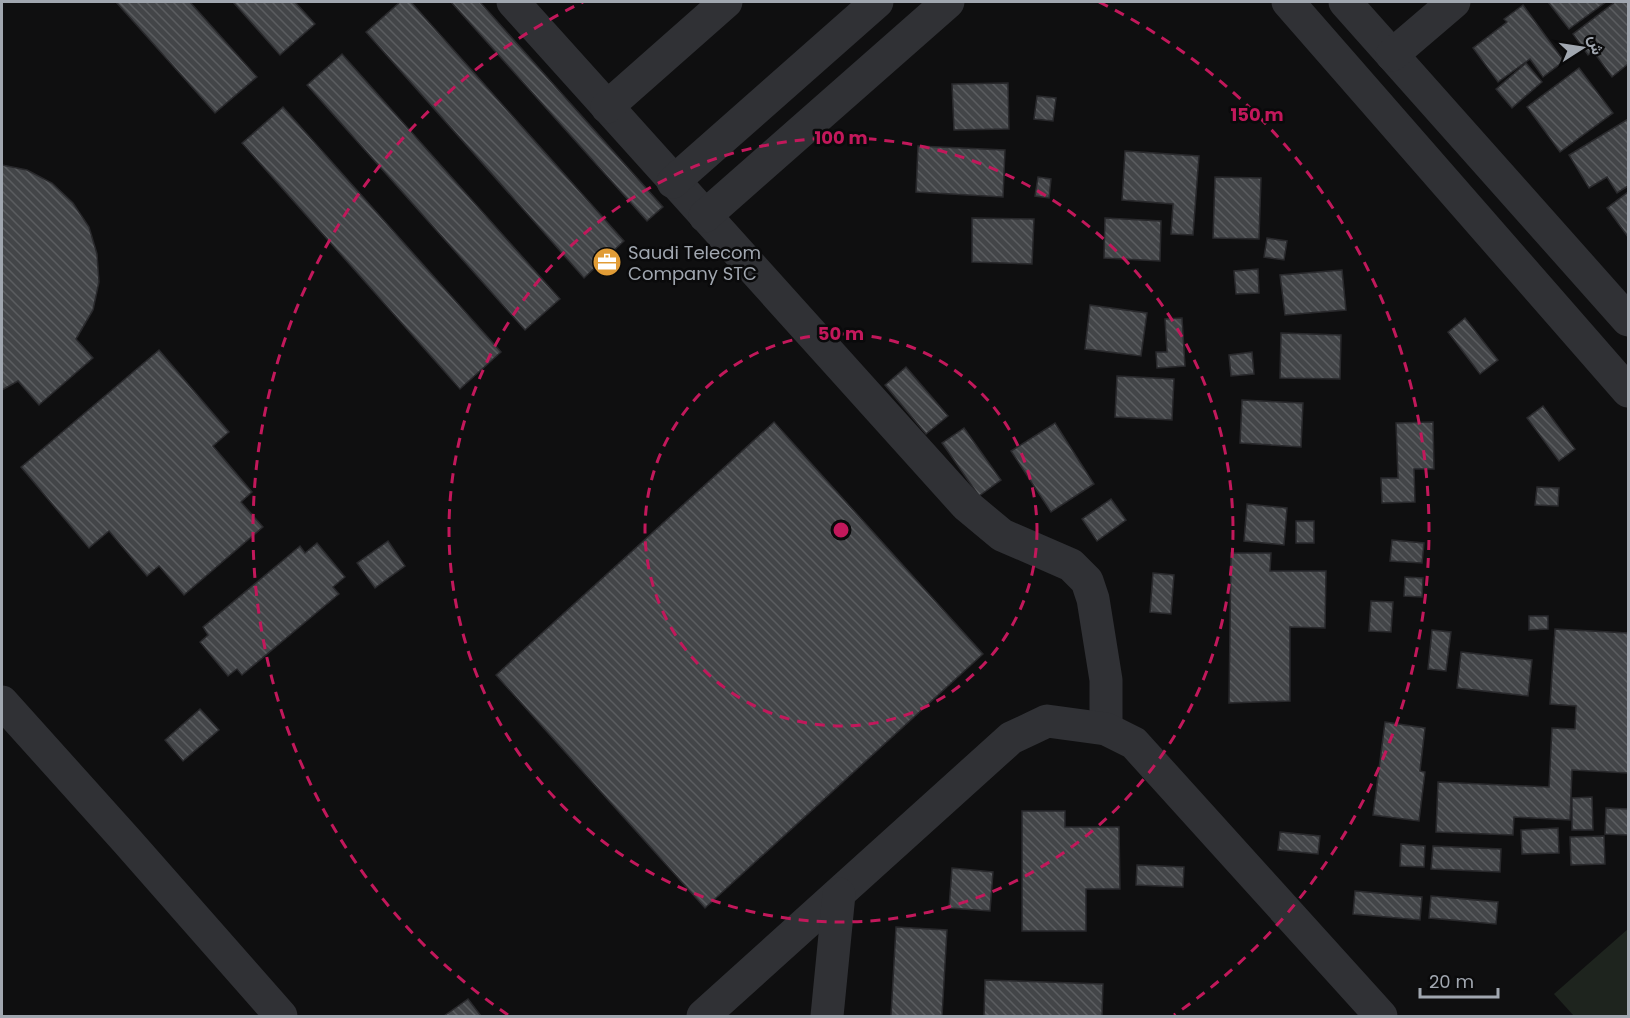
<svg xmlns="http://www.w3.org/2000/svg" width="1630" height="1018" viewBox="0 0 1630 1018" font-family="Poppins,Vazirmatn,sans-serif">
	<defs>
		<pattern id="building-back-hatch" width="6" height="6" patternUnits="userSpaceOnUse" patternTransform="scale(1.5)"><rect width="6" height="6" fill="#434548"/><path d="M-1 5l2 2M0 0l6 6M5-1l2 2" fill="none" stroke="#5b5d60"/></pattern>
	</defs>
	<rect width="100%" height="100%" fill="#0f0f10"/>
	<path fill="#1e241e" d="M1628 929V1016H1574L1554 994Z"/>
	<g fill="url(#building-back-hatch)" stroke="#29292c" stroke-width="1.5">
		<path d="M116 2H190L257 77 215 113Z"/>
		<path d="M233 2H295L315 24 280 55Z"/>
		<path d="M400 2H411L624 241 584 278 366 32Z"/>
		<path d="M451 2H480L663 207 647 221Z"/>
		<path d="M1548 2H1606L1569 29Z"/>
		<path d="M1615 2H1628V64L1612 77 1593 51 1588 55 1573 34Z"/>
		<path d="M1523 5 1564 61 1543 77 1530 59 1498 82 1473 48 1507 22 1504 19Z"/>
		<path d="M342 54 560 299 525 330 307 85Z"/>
		<path d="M1526 63 1542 82 1512 108 1496 89Z"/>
		<path d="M1579 68 1613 113 1560 152 1527 107Z"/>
		<path d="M1008 83 1009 129 954 130 952 84Z"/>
		<path d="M1037 96 1056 98 1053 121 1034 119Z"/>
		<path d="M283 107 501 352 460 389 242 143Z"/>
		<path d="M1628 119V186L1617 193 1607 177 1589 188 1569 155Z"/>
		<path d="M918 146 1005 150 1003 197 916 192Z"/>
		<path d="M1125 151 1199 156 1193 235 1171 234 1173 204 1122 200Z"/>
		<path d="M2 165 27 170 52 183 73 203 89 227 97 254 99 282 93 310 76 339 93 358 39 405 18 381 2 390Z"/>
		<path d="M1038 177 1051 179 1049 198 1035 196Z"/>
		<path d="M1215 177 1261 178 1259 239 1213 238Z"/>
		<path d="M1628 192V237L1607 208Z"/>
		<path d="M972 218 1034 219 1032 264 972 262Z"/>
		<path d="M1105 218 1161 221 1160 261 1104 258Z"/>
		<path d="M1267 238 1287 241 1284 260 1264 257Z"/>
		<path d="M1258 269 1259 293 1236 294 1234 271Z"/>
		<path d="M1342 270 1346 310 1285 315 1280 275Z"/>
		<path d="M1090 305 1147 313 1141 356 1085 349Z"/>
		<path d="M1182 318 1185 366 1157 368 1156 352H1167L1165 319Z"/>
		<path d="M1465 318 1498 360 1480 374 1448 332Z"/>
		<path d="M1281 333 1341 335 1340 379 1280 378Z"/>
		<path d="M159 350 229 432 213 446 252 492 241 502 263 527 184 595 159 566 147 576 109 531 89 548 21 467Z"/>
		<path d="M1252 352 1254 374 1231 376 1229 355Z"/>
		<path d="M906 367 948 416 926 434 885 385Z"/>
		<path d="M1117 376 1174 379 1172 420 1115 417Z"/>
		<path d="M1242 400 1303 403 1301 447 1240 443Z"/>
		<path d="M1543 406 1575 449 1559 461 1527 418Z"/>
		<path d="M774 422 983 654 705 908 496 675Z"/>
		<path d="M1433 422 1434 469H1414L1415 502 1382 503 1381 478H1398L1396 423Z"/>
		<path d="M1055 423 1094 484 1051 512 1011 451Z"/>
		<path d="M964 428 1001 480 979 496 942 443Z"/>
		<path d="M1537 487 1559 488 1558 506 1535 505Z"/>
		<path d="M1111 499 1126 520 1097 541 1082 519Z"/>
		<path d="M1247 504 1287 508 1284 545 1244 541Z"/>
		<rect x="1296" y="521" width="18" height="22"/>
		<path d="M1392 540 1424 543 1422 563 1390 561Z"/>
		<path d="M388 541 405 566 375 588 357 563Z"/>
		<path d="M317 543 345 577 333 587 339 594 242 675 237 669 228 676 200 642 208 635 203 627 300 546 305 553Z"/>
		<path d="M1231 553H1271L1270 571H1326L1325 628 1290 627V701L1229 703Z"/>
		<path d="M1153 573 1174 575 1171 614 1150 612Z"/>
		<path d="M1405 577 1423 578 1422 597 1404 596Z"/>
		<path d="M1371 601 1393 602 1391 632 1369 631Z"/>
		<path d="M1529 616H1548V629L1529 630Z"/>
		<path d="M1555 629 1628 633V773L1572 770 1570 820 1514 817 1513 835 1436 832 1438 782 1549 787 1552 728 1575 729 1576 706 1550 704Z"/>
		<path d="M1432 630 1451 632 1446 671 1428 669Z"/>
		<path d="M1461 652 1532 660 1528 696 1457 688Z"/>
		<path d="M200 709 219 730 183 761 165 740Z"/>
		<path d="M1385 722 1425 728 1420 771 1425 772 1419 821 1373 815Z"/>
		<path d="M1592 797 1593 830H1572V798Z"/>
		<path d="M1606 808 1628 809V835L1605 834Z"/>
		<path d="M1022 811H1065V827H1119L1120 889H1086V931H1022Z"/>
		<path d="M1558 828 1559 853 1522 854 1521 830Z"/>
		<path d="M1280 832 1320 836 1318 854 1278 850Z"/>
		<path d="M1604 836 1605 864 1571 865 1570 837Z"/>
		<path d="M1401 844 1425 846 1424 867 1400 866Z"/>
		<path d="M1433 846 1501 849 1500 872 1431 869Z"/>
		<path d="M1137 865 1184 867 1183 887 1136 885Z"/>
		<path d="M952 868 993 872 990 911 949 908Z"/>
		<path d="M1355 891 1422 897 1420 920 1353 914Z"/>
		<path d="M1431 896 1498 902 1496 924 1429 918Z"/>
		<path d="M896 927 947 930 942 1016H891Z"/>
		<path d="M985 980 1103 984 1102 1016H984Z"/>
		<path d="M468 999 481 1016H444Z"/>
	</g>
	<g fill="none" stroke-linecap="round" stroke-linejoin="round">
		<g stroke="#303135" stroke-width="33">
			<path d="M513 2 966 505 1002 535 1071 565 1087 581 1093 599 1106 680V729"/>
			<path d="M1288 2 1628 391"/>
			<path d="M1345 2 1628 320"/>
			<path d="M1392 55 1454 2"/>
			<path d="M607 107 726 2"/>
			<path d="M673 182 877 2"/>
			<path d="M705 216 948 2"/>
			<path d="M2 702 127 841 281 1016"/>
			<path d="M703 1016 1011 738 1047 721 1106 729 1134 743 1381 1016"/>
			<path d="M827 1016 839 894"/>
		</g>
	</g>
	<g fill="none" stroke="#c2185b" stroke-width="3" stroke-dasharray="10 8">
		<circle cx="841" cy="530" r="196"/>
		<circle cx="841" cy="530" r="392"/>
		<path d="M508 1015A588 588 0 0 1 583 2M1099 2A588 588 0 0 1 1174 1015"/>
	</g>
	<defs>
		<g id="office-disc" transform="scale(1.5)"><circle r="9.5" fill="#e19c36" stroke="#0a0a0b"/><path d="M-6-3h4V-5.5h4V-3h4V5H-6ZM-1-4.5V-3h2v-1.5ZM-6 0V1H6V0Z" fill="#fff"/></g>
	</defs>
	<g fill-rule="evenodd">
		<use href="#office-disc" x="607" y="262"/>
	</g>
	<g text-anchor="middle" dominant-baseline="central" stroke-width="5" stroke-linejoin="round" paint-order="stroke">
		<g font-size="18" fill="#a1a7b0" stroke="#0a0a0b" text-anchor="start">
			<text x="628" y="252">Saudi Telecom<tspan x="628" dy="21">Company STC</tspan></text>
		</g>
	</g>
	<circle cx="841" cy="530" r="9" fill="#c2185b" stroke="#0a0a0b" stroke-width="3"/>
	<g font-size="18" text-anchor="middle" font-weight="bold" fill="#c2185b" stroke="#0a0a0b" stroke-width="5" stroke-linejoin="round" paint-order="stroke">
		<text x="1257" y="121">150 m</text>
		<text x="841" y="144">100 m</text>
		<text x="841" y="340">50 m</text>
	</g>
	<rect width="1630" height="1018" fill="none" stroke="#a1a7b0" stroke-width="6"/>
	<g transform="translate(1582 48) rotate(78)" stroke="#0a0a0b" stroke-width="4.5" paint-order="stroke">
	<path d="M0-4.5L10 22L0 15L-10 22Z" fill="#a1a7b0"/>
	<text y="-9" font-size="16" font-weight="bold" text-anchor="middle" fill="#a1a7b0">ش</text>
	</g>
	<path d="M1420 988v9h78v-9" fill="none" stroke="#a1a7b0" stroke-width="3"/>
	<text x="1429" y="988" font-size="18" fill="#a1a7b0" stroke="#0a0a0b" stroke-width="4.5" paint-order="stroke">20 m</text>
</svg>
